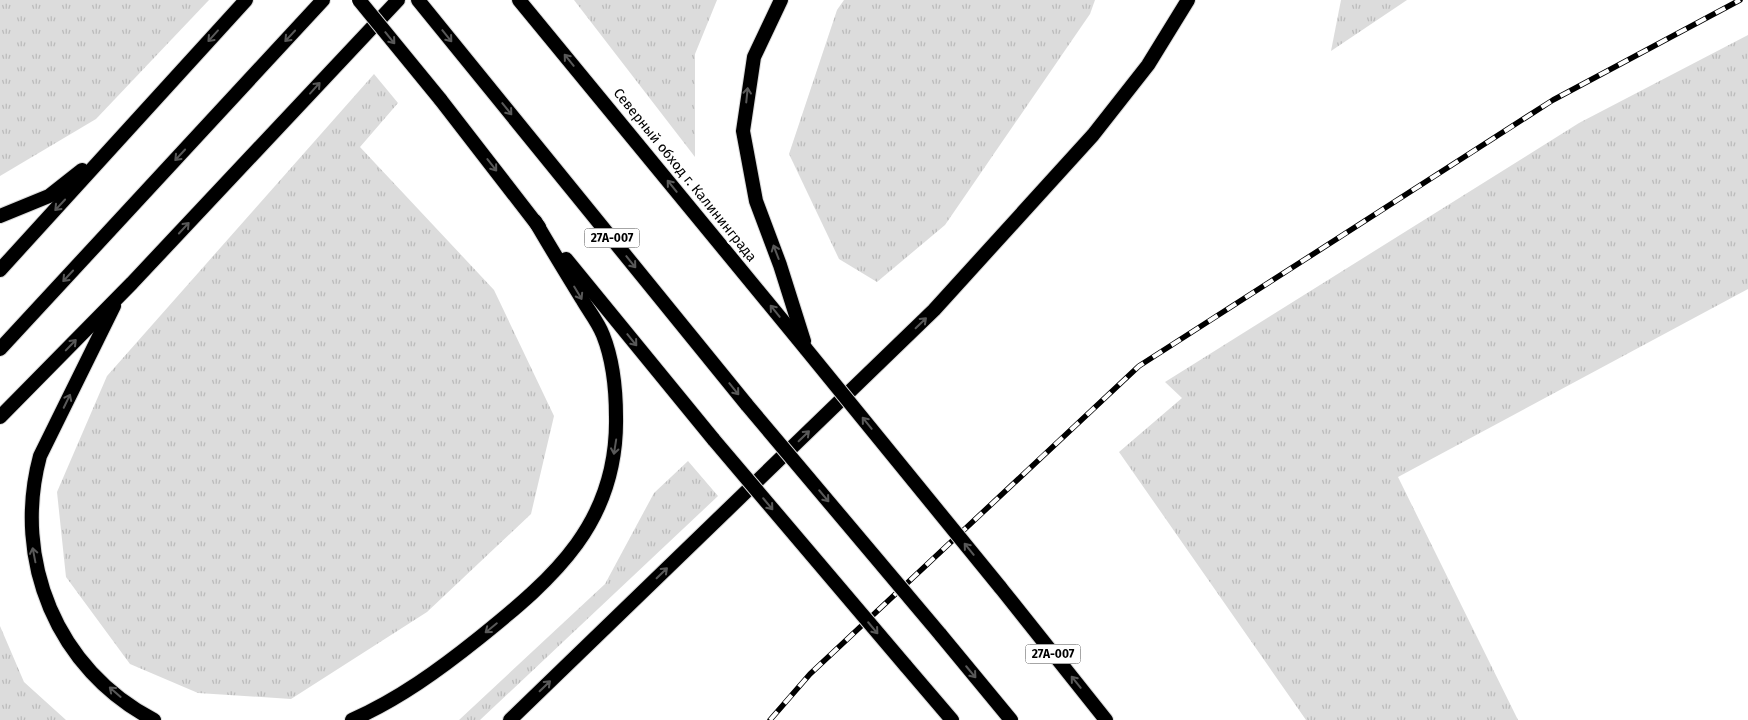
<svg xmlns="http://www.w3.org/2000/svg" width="1748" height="720" viewBox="0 0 1748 720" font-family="'Fira Sans',sans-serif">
	<defs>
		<pattern id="grass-tufts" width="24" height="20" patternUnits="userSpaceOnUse" patternTransform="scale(1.25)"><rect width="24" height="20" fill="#dcdcdc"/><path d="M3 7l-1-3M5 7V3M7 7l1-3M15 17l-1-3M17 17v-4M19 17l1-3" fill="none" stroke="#bbb"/></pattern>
	</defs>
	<rect width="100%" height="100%" fill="#fff"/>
	<g fill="url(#grass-tufts)">
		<path d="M0 0H209L96 119 0 176Z"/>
		<path d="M574 0H717L695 54V157Z"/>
		<path d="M844 0H1095L1090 14 945 225 877 282 839 259 789 154 837 10Z"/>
		<path d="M1341 0H1407L1331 51Z"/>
		<path d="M1748 35V289L1398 477 1518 720H1306L1119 452 1182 398 1165 382 1579 123Z"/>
		<path d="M374 74 398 103 360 147 494 290 554 416 531 514 427 612 291 699 198 693 130 664 66 577 57 492 107 376Z"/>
		<path d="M688 461 718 496 480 720H459L605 584 654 493Z"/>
		<path d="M0 626 24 682 66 720H0Z"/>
	</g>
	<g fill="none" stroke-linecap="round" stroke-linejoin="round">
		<g stroke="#dbdbdb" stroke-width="16">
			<g id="trunk">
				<path d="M418 0 747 405"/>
				<path d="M519 0 806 349"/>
				<path d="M781 0 754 57 743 131 756 201 780 265 804 341"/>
				<path d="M440 99 539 227"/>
				<path d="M0 216 49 196 82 170"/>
				<path d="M566 259 714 440"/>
				<path d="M0 270 246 0"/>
				<path d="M114 306 40 456C12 560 57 670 154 720"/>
				<path d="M0 349 323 0"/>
				<path d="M0 417 132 283 398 0"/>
				<path d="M1000 587 1106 720"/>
				<path d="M940 634 1011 720"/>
				<path d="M905 665 952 720"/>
				<path d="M352 720C399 699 439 670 479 638 555 577 618 522 616 417 616 390 613 360 603 335 598 322 588 310 582 299 566 273 550 247 535 221"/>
				<path d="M510 720 934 310 1093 135 1148 65 1188 0"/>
			</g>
		</g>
		<use href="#trunk" stroke="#000" stroke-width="14"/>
		<g stroke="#000" stroke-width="5.5">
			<path id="rail" d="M770 720 810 674 1139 366 1553 100 1740 0"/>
		</g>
		<use href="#rail" stroke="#fff" stroke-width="4" stroke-dasharray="11" stroke-linecap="butt"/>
		<g stroke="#dbdbdb" stroke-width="16" stroke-linecap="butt">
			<g id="trunk-bridge">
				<path d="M359 0 440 99"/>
				<path d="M806 349 1000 587"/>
				<path d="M747 405 940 634"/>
				<path d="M714 440 905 665"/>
			</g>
		</g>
		<use href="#trunk-bridge" stroke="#000" stroke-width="14"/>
	</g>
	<defs><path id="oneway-shaft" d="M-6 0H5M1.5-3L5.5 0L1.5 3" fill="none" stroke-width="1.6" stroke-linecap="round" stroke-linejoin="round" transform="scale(1.25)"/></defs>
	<g stroke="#595959">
		<use href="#oneway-shaft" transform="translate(213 36) rotate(132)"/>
		<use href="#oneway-shaft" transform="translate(290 36) rotate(133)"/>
		<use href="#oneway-shaft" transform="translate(447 36) rotate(51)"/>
		<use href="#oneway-shaft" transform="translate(390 38) rotate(51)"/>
		<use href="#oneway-shaft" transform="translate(569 60) rotate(-129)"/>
		<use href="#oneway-shaft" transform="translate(315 88) rotate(-48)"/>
		<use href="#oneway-shaft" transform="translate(747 95) rotate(-84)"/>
		<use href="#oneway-shaft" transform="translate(507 109) rotate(51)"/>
		<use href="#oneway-shaft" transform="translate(180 155) rotate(133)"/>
		<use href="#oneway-shaft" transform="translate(492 165) rotate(52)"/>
		<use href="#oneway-shaft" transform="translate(672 186) rotate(-129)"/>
		<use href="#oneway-shaft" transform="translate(60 205) rotate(133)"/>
		<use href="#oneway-shaft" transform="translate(184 228) rotate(-47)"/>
		<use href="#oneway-shaft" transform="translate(776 252) rotate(-111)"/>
		<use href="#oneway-shaft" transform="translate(631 262) rotate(51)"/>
		<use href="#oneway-shaft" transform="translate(68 276) rotate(133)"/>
		<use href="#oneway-shaft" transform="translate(578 293) rotate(59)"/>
		<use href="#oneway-shaft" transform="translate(775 311) rotate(-129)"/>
		<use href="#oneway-shaft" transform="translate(921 323) rotate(-44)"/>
		<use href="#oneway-shaft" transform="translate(632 340) rotate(51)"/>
		<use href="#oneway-shaft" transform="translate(71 345) rotate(-46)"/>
		<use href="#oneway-shaft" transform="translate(734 389) rotate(51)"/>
		<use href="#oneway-shaft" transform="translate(67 401) rotate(-64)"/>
		<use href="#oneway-shaft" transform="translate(867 423) rotate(-129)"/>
		<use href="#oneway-shaft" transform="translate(804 436) rotate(-44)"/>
		<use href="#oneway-shaft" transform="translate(615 447) rotate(99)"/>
		<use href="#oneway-shaft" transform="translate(824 496) rotate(50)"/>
		<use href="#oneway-shaft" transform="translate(768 504) rotate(50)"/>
		<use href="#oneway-shaft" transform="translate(969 549) rotate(-129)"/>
		<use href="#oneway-shaft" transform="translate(34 555) rotate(-101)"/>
		<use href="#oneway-shaft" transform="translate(662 573) rotate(-44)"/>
		<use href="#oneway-shaft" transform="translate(491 628) rotate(141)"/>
		<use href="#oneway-shaft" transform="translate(873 628) rotate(50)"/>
		<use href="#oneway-shaft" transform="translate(971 672) rotate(50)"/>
		<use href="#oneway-shaft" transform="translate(1076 682) rotate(-129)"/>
		<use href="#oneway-shaft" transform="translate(545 686) rotate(-44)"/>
		<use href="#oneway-shaft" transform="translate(115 692) rotate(-139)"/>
	</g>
	<g text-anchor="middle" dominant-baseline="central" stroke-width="4.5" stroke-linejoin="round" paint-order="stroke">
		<g fill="#fff" stroke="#4c4c4c" stroke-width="1">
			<rect x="584.5" y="228.5" width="55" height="19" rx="4"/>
			<rect x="1025.5" y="644.5" width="55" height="19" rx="4"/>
		</g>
		<g font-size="12" font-weight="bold" fill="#000">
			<text x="612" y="238">27А-007</text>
			<text x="1053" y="654">27А-007</text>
		</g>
		<g font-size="14" fill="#000" stroke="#fff">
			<text transform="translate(685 175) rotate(51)">Северный обход г. Калининграда</text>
		</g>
	</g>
</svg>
